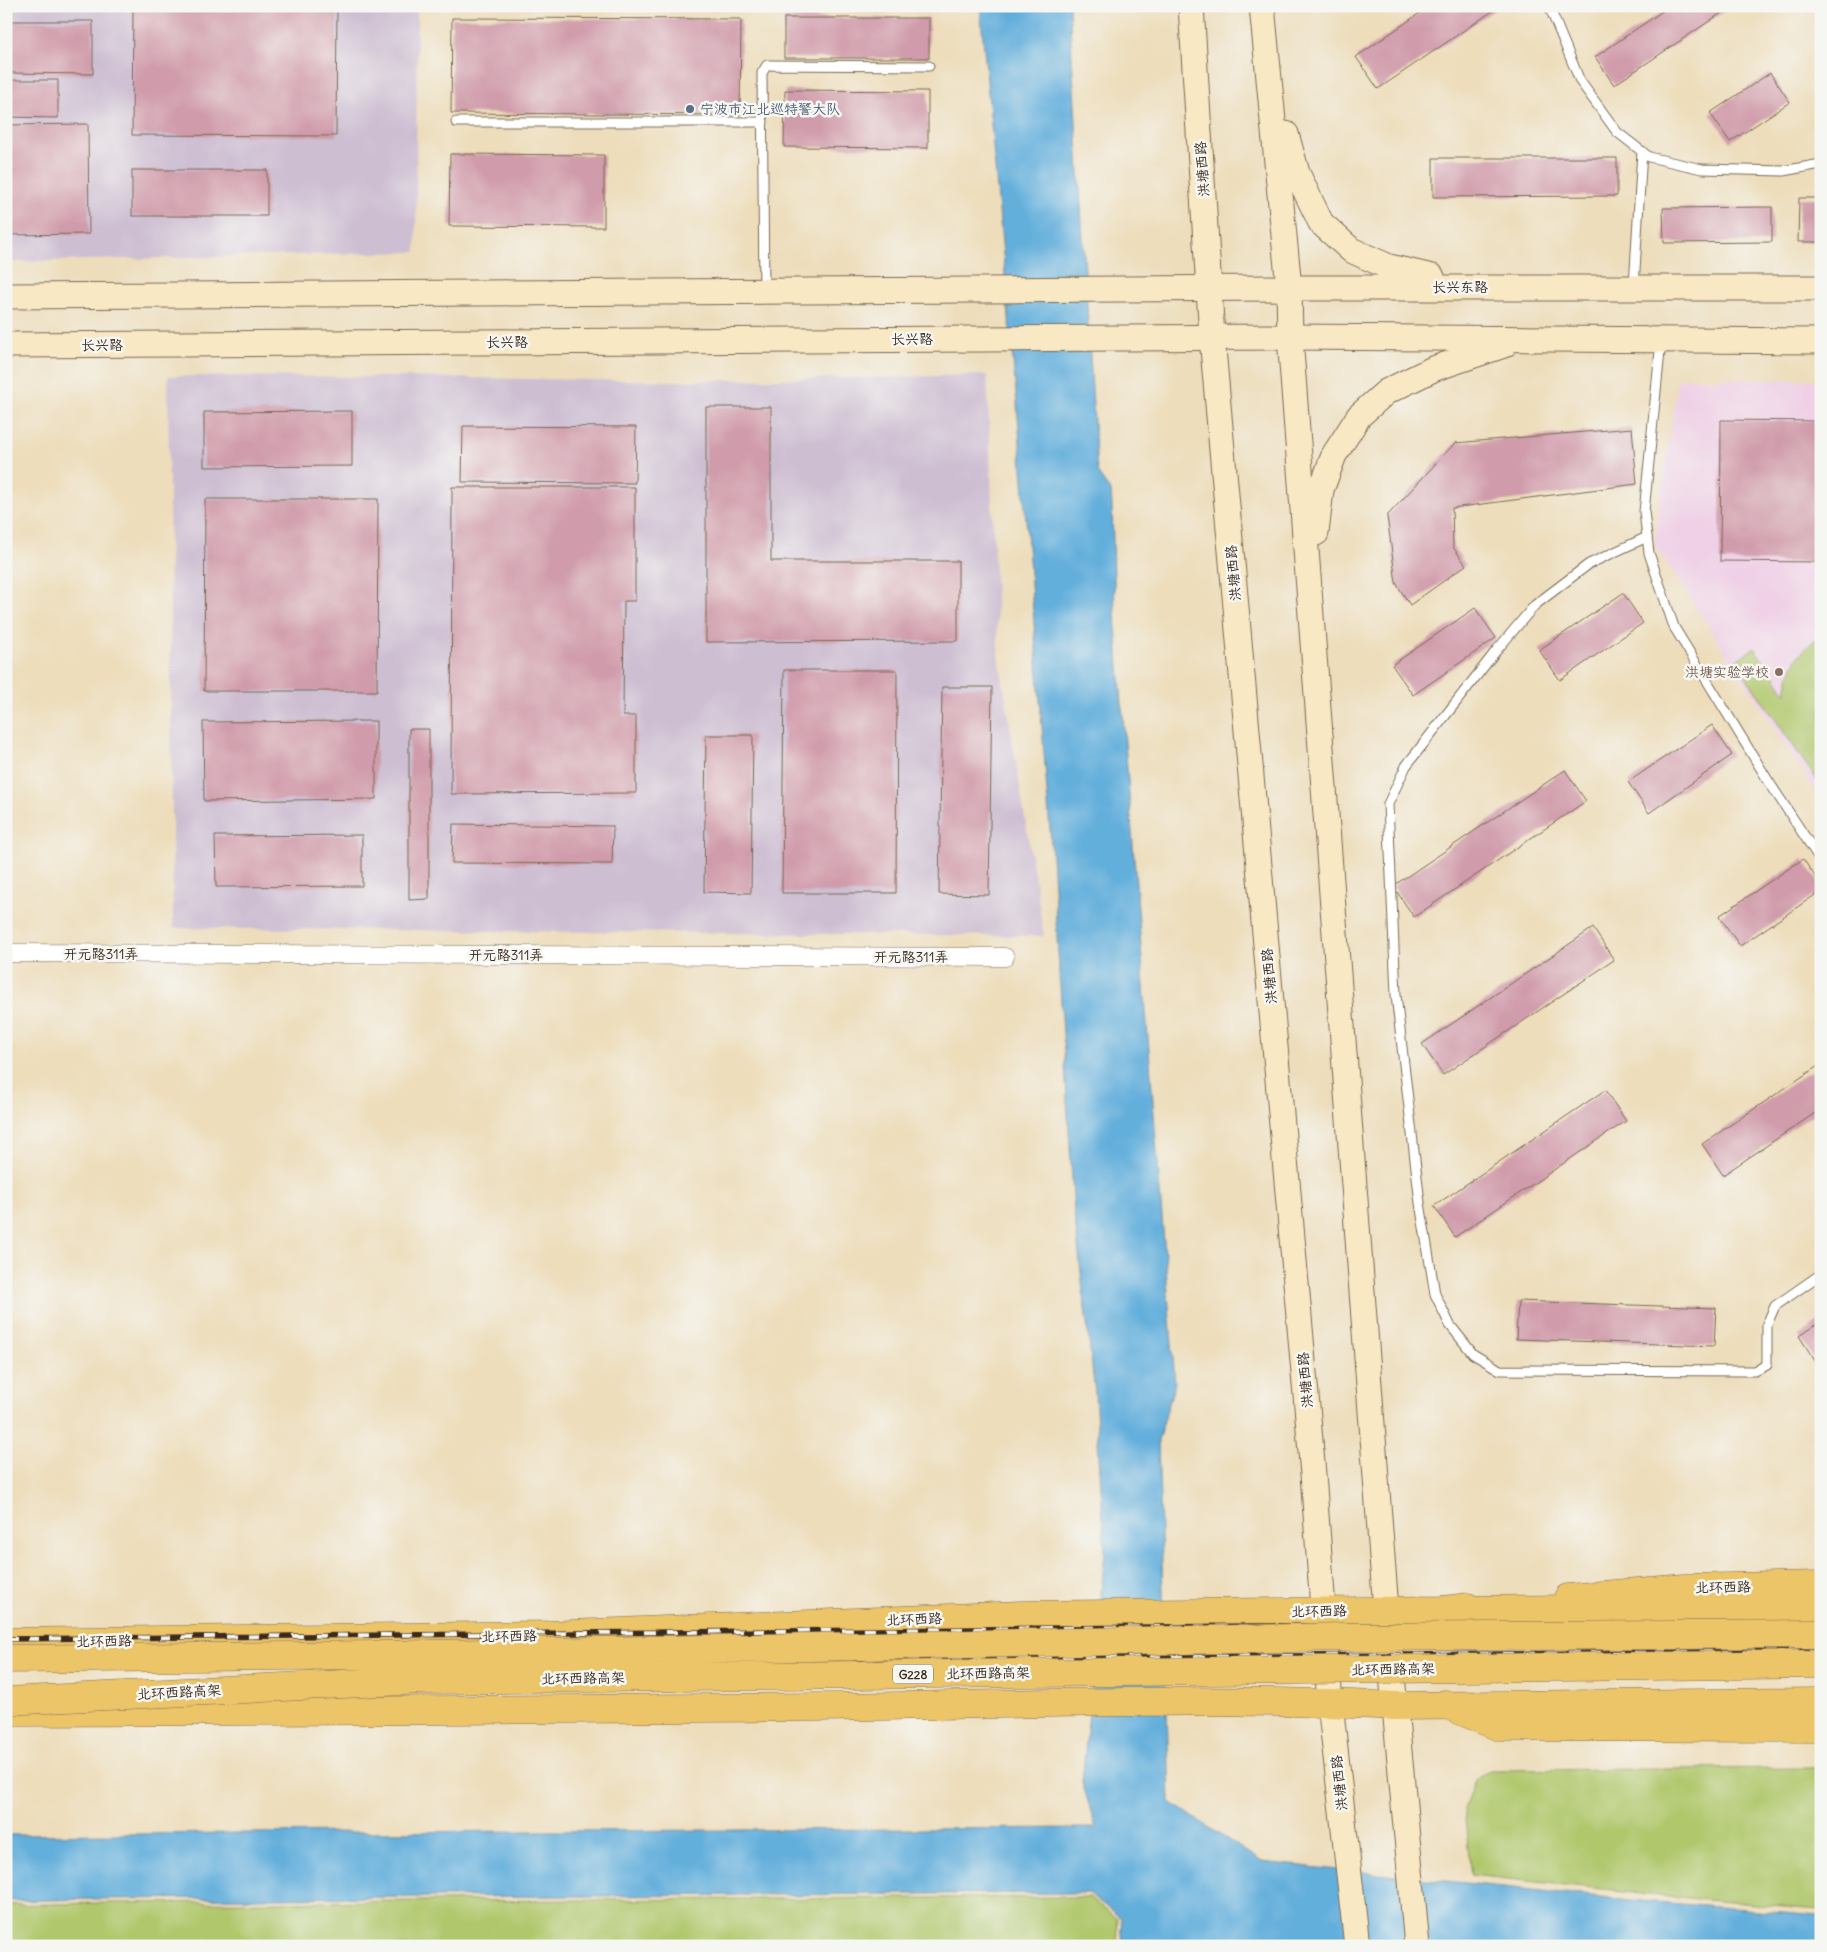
<svg xmlns="http://www.w3.org/2000/svg" width="1827" height="1952" viewBox="0 0 1827 1952" font-family="Delius,'LXGW WenKai TC',sans-serif">
	<rect width="100%" height="100%" fill="#f6f6f2"/>
	<filter id="ink" filterUnits="userSpaceOnUse"><feTurbulence type="fractalNoise" baseFrequency=".02" numOctaves="2"/><feDisplacementMap in="SourceGraphic" scale="10" xChannelSelector="R" yChannelSelector="G"/><feConvolveMatrix kernelMatrix="1 2 1 2 8 2 1 2 1" color-interpolation-filters="sRGB"/></filter>
	<filter id="wash" filterUnits="userSpaceOnUse"><feTurbulence type="fractalNoise" baseFrequency=".0096" numOctaves="4" result="noise"/><feDisplacementMap in="SourceGraphic" scale="20" xChannelSelector="R" yChannelSelector="G"/><feGaussianBlur stdDeviation="1.12" result="paint"/><feColorMatrix in="noise" values="0 0 0 0 0 0 0 0 0 0 0 0 0 0 0 0 0 1.4 0 .05"/><feComposite in="paint" operator="in"/></filter>
	<g filter="url(#wash)">
		<rect width="100%" height="100%" fill="#edddbb"/>
		<path fill="#efd0e6" d="M1678 378 1821 380V800L1654 543Z"/>
		<g fill="#cdbed2">
			<path d="M6 6H417L416 252 6 262Z"/>
			<path d="M987 375 998 651 1044 936 173 928 168 376 390 377 677 381Z"/>
		</g>
		<g fill="#b0c76c" stroke="#767845">
			<path d="M1821 635V786L1735 661 1754 648 1786 693C1792 662 1796 655 1821 635Z"/>
			<path d="M1821 1768V1909L1717 1901 1471 1875 1464 1809 1475 1780 1490 1770Z"/>
			<path d="M1089 1897 1117 1919 1119 1946H6V1905L97 1903Z"/>
		</g>
		<path fill="#63afdc" stroke="#4f6c7d" d="M980 6H1069L1097 472 1111 492 1112 505 1115 614 1175 1383 1158 1441 1170 1802 1262 1862 1630 1900 1821 1915V1946H1123L1121 1918 1088 1893 96 1899 6 1901V1835L361 1832 1096 1828 1082 1782 1105 1553 1095 1393 1074 1212 1052 856 1017 404Z"/>
		<g id="blocks">
			<g fill="#d09baa">
				<path d="M133 6H337L336 136 132 135Z"/>
				<path d="M520 6H888V11L520 8Z"/>
				<path d="M1430 6H1500L1378 89 1356 57Z"/>
				<path d="M1670 6H1732L1614 85 1595 57Z"/>
				<path d="M452 18 741 19 740 115 451 113Z"/>
				<rect x="784" y="18" width="145" height="40"/>
				<path d="M6 21H93V74L6 73Z"/>
				<path d="M1770 73 1790 102 1730 142 1710 113Z"/>
				<path d="M6 80H58V118L6 117Z"/>
				<path d="M785 90 928 91V148L784 147Z"/>
				<path d="M88 124 89 234 6 235V125Z"/>
				<path d="M450 154 604 155V227L449 226Z"/>
				<path d="M1433 158H1617V196L1433 197Z"/>
				<rect x="132" y="170" width="135" height="46"/>
				<path d="M1799 198H1821V242H1798Z"/>
				<path d="M1772 207V242L1664 243 1663 208Z"/>
				<path d="M706 407H771V561H958V641L706 642Z"/>
				<path d="M352 411V466L204 467V412Z"/>
				<path d="M1721 420 1821 421 1819 533H1821V543H1819V562L1720 561Z"/>
				<path d="M463 426 636 427 635 483 462 482Z"/>
				<path d="M1632 428 1637 484 1452 508 1453 547 1466 565 1410 605 1396 583 1387 516 1455 443Z"/>
				<path d="M452 487H635V601H624L623 716H636V793L451 794Z"/>
				<path d="M205 499H378L377 691H204Z"/>
				<path d="M1623 593 1643 623 1560 680 1539 650Z"/>
				<path d="M1475 608 1496 638 1413 695 1392 665Z"/>
				<path d="M784 670H897L896 893H782Z"/>
				<path d="M942 687H992L989 895 939 894Z"/>
				<path d="M376 721V799L204 801 203 722Z"/>
				<path d="M1712 725 1732 755 1649 813 1628 782Z"/>
				<path d="M409 729H429V899L409 900Z"/>
				<path d="M706 735H753L751 893 704 892Z"/>
				<path d="M1565 770 1586 801 1414 917 1393 886Z"/>
				<path d="M453 824 613 826 612 864 452 863Z"/>
				<path d="M362 835V886L216 887 215 836Z"/>
				<path d="M1803 859 1821 885V891L1740 946 1719 916Z"/>
				<path d="M1593 928 1614 960 1443 1075 1422 1044Z"/>
				<path d="M1821 1064V1109L1723 1175 1702 1144Z"/>
				<path d="M1605 1090 1626 1121 1455 1237 1434 1206Z"/>
				<path d="M1518 1301 1716 1308 1714 1346 1516 1339Z"/>
				<path d="M1821 1321V1366L1819 1367 1799 1336Z"/>
			</g>
		</g>
	</g>
	<g filter="url(#ink)">
		<use href="#blocks" fill-opacity="0" stroke="#796955" stroke-width="1"/>
		<g fill="none" stroke-linecap="round" stroke-linejoin="round">
			<g stroke="#796955" stroke-width="11">
				<g id="lane">
					<path d="M1549 6 1580 81 1617 132 1649 157 1702 169 1783 171 1821 164"/>
					<path d="M456 122H763"/>
					<path d="M1634 287 1642 151"/>
					<path d="M764 291 762 73 767 65 929 66"/>
					<path d="M1661 341 1644 512 1649 553 1674 627 1769 782 1821 861"/>
					<path d="M1647 537 1589 564 1535 605 1496 651 1406 766 1388 804 1396 995 1420 1203 1435 1294 1450 1325 1473 1354 1500 1370 1755 1371 1767 1365V1324L1775 1306 1821 1274"/>
				</g>
			</g>
			<g stroke="#796955" stroke-width="19">
				<path id="street" d="M6 953 1005 957"/>
			</g>
			<g stroke="#796955" stroke-width="27">
				<g id="secondary">
					<path d="M1191 6 1212 337 1313 1474 1330 1703 1357 1946"/>
					<path d="M1262 6 1289 288 1290 337 1386 1610 1417 1946"/>
					<path d="M1286 134 1297 173 1321 223 1351 250 1389 267 1432 277"/>
					<path d="M6 296 1289 288H1821"/>
					<path d="M6 345 1290 337 1821 341"/>
					<path d="M1316 533 1321 490 1334 455 1359 416 1386 392 1433 369 1504 345"/>
				</g>
			</g>
			<g stroke="#796955" stroke-width="29">
				<g id="primary">
					<path d="M1568 1598 1685 1588 1821 1585"/>
					<path d="M6 1642 549 1635 1021 1615 1444 1610 1468 1607"/>
					<path d="M20 1712C287 1711 555 1710 822 1707 1013 1705 1205 1696 1396 1706L1821 1702"/>
				</g>
			</g>
			<g stroke="#796955" stroke-width="29">
				<g id="highway">
					<path d="M1444 1610 1821 1607"/>
					<path d="M1445 1704 1499 1727 1821 1728"/>
				</g>
			</g>
			<use href="#lane" stroke="#fff" stroke-width="9"/>
			<use href="#street" stroke="#fff" stroke-width="18"/>
			<use href="#secondary" stroke="#f8e8c3" stroke-width="25"/>
			<use href="#primary" stroke="#edc569" stroke-width="28"/>
			<use href="#highway" stroke="#edc569" stroke-width="28"/>
			<g stroke="#3b2a1e" stroke-width="5.5">
				<g id="rail">
					<path d="M6 1639 1252 1626 1821 1624"/>
					<path d="M6 1668 1821 1651"/>
				</g>
			</g>
			<use href="#rail" stroke="#f6f6f2" stroke-width="4" stroke-dasharray="11" stroke-linecap="butt"/>
			<g stroke="#796955" stroke-width="29" stroke-linecap="butt">
				<g id="highway-bridge">
					<path d="M6 1659 375 1655 1345 1637 1821 1634"/>
					<path d="M6 1701 423 1680 1821 1664"/>
				</g>
			</g>
			<use href="#highway-bridge" stroke="#edc569" stroke-width="28"/>
		</g>
	</g>
	<circle fill="#5c6f8a" stroke="#f6f6f2" stroke-width="2" cx="690" cy="109" r="5"/>
	<circle fill="#8d6e63" stroke="#f6f6f2" stroke-width="2" cx="1779" cy="672" r="5"/>
	<g text-anchor="middle" dominant-baseline="central" stroke-width="5" stroke-linejoin="round" paint-order="stroke">
		<rect fill="#f6f6f2" stroke="#73675e" stroke-width="1" x="893" y="1664.5" width="40" height="19" rx="4"/>
		<g font-size="12" font-weight="bold" fill="#3b2a1e">
			<text x="913" y="1674">G228</text>
		</g>
		<g font-size="14" fill="#4e5e75" stroke="#f6f6f2" text-anchor="start">
			<text x="700" y="109">宁波市江北巡特警大队</text>
		</g>
		<g font-size="14" fill="#3b2a1e" stroke="#f6f6f2">
			<text transform="translate(1202 169) rotate(-94)">洪塘西路</text>
			<text x="1460" y="287">长兴东路</text>
			<text x="912" y="339">长兴路</text>
			<text x="507" y="342">长兴路</text>
			<text x="102" y="345">长兴路</text>
			<text transform="translate(1233 573) rotate(-95)">洪塘西路</text>
			<text x="101" y="954">开元路311弄</text>
			<text x="506" y="955">开元路311弄</text>
			<text x="911" y="957">开元路311弄</text>
			<text transform="translate(1269 976) rotate(-95)">洪塘西路</text>
			<text transform="translate(1305 1380) rotate(-95)">洪塘西路</text>
			<text transform="translate(1723 1587) rotate(-1)">北环西路</text>
			<text transform="translate(1319 1611) rotate(-1)">北环西路</text>
			<text transform="translate(914 1619) rotate(-2)">北环西路</text>
			<text transform="translate(509 1636) rotate(-1)">北环西路</text>
			<text transform="translate(104 1641) rotate(-1)">北环西路</text>
			<text transform="translate(1393 1669) rotate(-1)">北环西路高架</text>
			<text transform="translate(988 1673) rotate(-1)">北环西路高架</text>
			<text transform="translate(583 1678) rotate(-1)">北环西路高架</text>
			<text transform="translate(179 1692) rotate(-3)">北环西路高架</text>
			<text transform="translate(1339 1783) rotate(-96)">洪塘西路</text>
		</g>
		<g font-size="14" fill="#785e54" stroke="#f6f6f2" text-anchor="end">
			<text x="1769" y="672">洪塘实验学校</text>
		</g>
	</g>
	<rect width="1827" height="1952" fill="none" stroke="#f6f6f2" stroke-width="25"/>
</svg>
